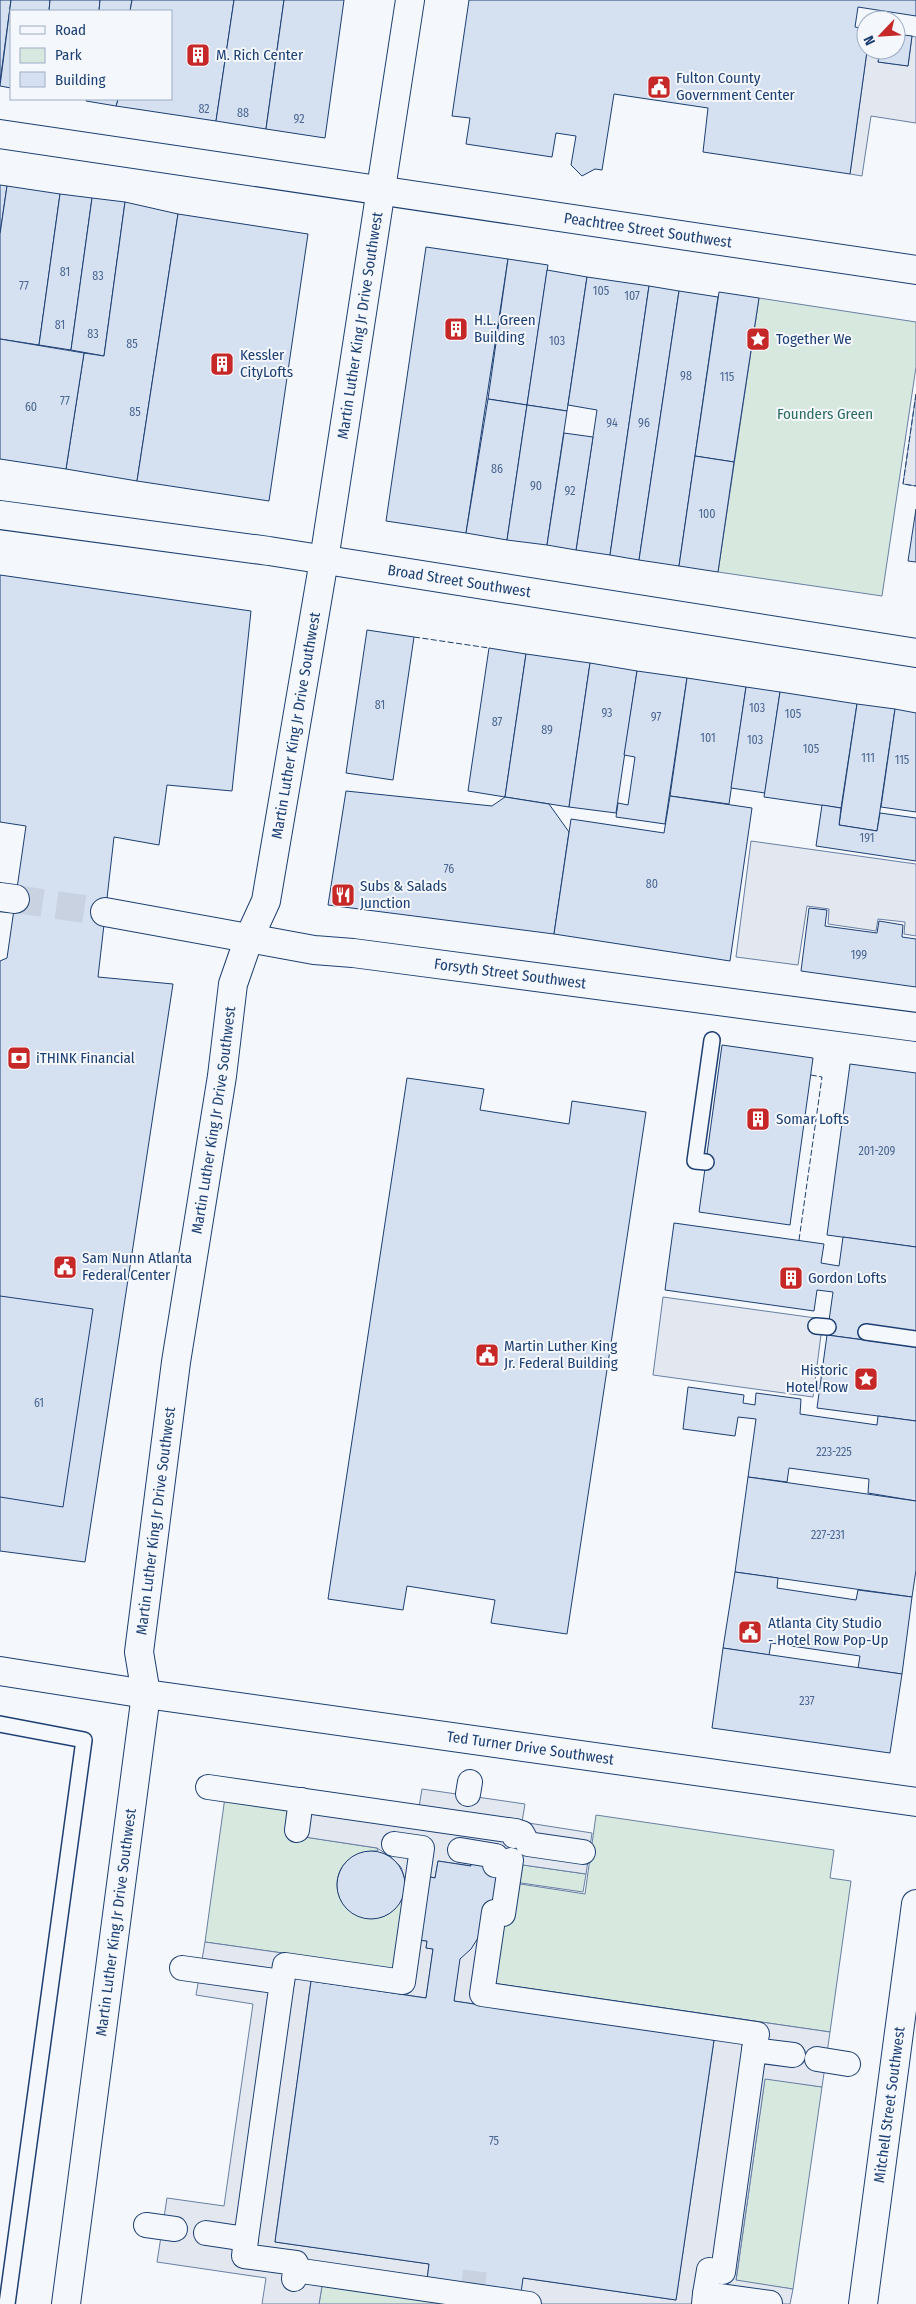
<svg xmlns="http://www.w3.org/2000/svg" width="916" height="2304" viewBox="0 0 916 2304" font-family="'Fira Sans Condensed',sans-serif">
	<rect width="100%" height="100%" fill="#f4f7fb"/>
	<g fill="#d7e8df" stroke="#687fa3">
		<path d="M759 298 916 322V367L882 596 718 572Z"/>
		<path d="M225 1797 295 1807 292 1835 377 1848 378 1851C321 1850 327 1920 374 1918 390 1918 398 1906 404 1892L395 1969 205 1942Z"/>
		<path d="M596 1815 834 1850 830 1878 851 1881 830 2032 491 1983 500 1921 514 1883 585 1894Z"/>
		<path d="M516 1864 586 1874 583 1892 514 1882Z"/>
		<path d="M765 2078 822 2087 793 2289 736 2281Z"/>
		<path d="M322 2286 447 2304H319Z"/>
	</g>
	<g fill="#e3e8f0" stroke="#687fa3" fill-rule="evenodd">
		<path d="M912 36 916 37V123L871 116 862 176 850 174 867 51 880 53 878 62 908 66Z"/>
		<path d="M916 394V486L903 484Z"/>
		<path d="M751 841 916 864V936L904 934 905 922 878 919 876 931 828 924 829 909 807 906 798 965 736 957Z"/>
		<path d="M663 1297 823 1319 813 1397 653 1375Z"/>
		<path d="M422 1789 525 1804 522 1822 592 1833 586 1874 516 1864 501 1921 491 1983 830 2032 822 2087 765 2079 736 2280 793 2289 790 2304H447L322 2286 319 2304H262L266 2278 157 2262 167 2198 224 2206 253 2004 196 1995 205 1942 395 1969 404 1892 405 1879 401 1867 391 1857 377 1848 291 1835 295 1807H419ZM438 1861 471 1866 454 2001 714 2040 676 2300 523 2278 427 2280 429 2264 275 2242 311 1981 426 1998 433 1949 426 1948 427 1941 417 1940 427 1876 435 1878Z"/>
	</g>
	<g fill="#d5e0f0" stroke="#1d3f73">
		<path d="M0 0H11L0 82Z"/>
		<path d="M11 0H50L49 11H11V88L0 86Z"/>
		<path d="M50 0H100L99 11H49Z"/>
		<path d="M100 0H132L130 11H99Z"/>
		<path d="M132 0H234L216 121 116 106 118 99H171V11H130Z"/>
		<path d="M234 0H284L266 129 216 121Z"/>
		<path d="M284 0H344L325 138 266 129Z"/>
		<path d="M469 0H916V16L858 7 855 27 866 29V50H896V34L912 36 908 66 878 62 880 53 867 51 850 174 703 152 708 108 614 94 602 170 595 169 582 176 571 165 576 136 556 133 552 157 466 144 470 118 452 116Z"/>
		<path d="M87 99H118L116 106 86 101Z"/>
		<path d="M0 185 7 186 0 234Z"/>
		<path d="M7 186 60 194 39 345 0 339V234Z"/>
		<path d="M60 194 92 198 71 350 39 345Z"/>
		<path d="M92 198 125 202 104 356 71 350Z"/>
		<path d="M125 202 178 214 137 481 66 469 84 353 104 356Z"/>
		<path d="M178 214 308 234 269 501 137 481Z"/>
		<path d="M426 247 508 259 466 533 386 521Z"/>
		<path d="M508 259 548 265 527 405 488 399Z"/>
		<path d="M547 270 587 277 567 411 527 405Z"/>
		<path d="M587 277 649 286 610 555 576 550 597 410 568 405Z"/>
		<path d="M649 286 679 291 639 560 610 555Z"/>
		<path d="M679 291 718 297 679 566 639 560Z"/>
		<path d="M719 292 759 298 734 462 695 456Z"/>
		<path d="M0 339 84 353 66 469 0 459Z"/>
		<path d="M488 399 527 405 507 540 466 533Z"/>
		<path d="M527 405 567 411 547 545 507 540Z"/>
		<path d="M564 433 593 437 576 550 547 545Z"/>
		<path d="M695 456 734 462 718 572 679 566Z"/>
		<path d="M916 509V562L908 561Z"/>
		<path d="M0 575 251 611 232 791 167 785 159 845 114 837 98 977 173 984 85 1562 0 1551V961L7 958 26 826 0 822Z"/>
		<path d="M367 630 414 637 393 780 346 773Z"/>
		<path d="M489 648 526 654 505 797 468 791Z"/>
		<path d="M526 654 590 663 569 807 505 797Z"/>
		<path d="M590 663 637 671 616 813 569 807Z"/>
		<path d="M637 671 687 678 665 824 616 817 618 803 628 805 635 757 624 755Z"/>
		<path d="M687 678 746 687 729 804 670 796Z"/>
		<path d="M746 687 780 692 765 793 731 788Z"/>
		<path d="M780 692 857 704 841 808 764 797Z"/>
		<path d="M857 704 895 709 877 831 839 825Z"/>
		<path d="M895 709 916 713V812L881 807Z"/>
		<path d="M346 791 492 806 505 797 549 804 569 832 554 934 328 905Z"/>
		<path d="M670 796 752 808 730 961 554 934 571 819 664 833Z"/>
		<path d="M822 805 841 808 839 825 877 831 880 813 916 818V861L816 846Z"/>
		<path d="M809 908 827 910 825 926 877 933 879 921 903 925 902 937 916 939V987L801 971Z"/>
		<path d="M722 1045 813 1058 790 1225 699 1212Z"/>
		<path d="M850 1064 916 1073V1247L827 1235Z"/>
		<path d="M407 1078 484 1089 480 1110 569 1124 572 1101 646 1112 567 1634 491 1623 495 1600 407 1586 403 1610 328 1599Z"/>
		<path d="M674 1223 824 1244 821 1263 839 1266 843 1237 916 1247V1332L867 1325 865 1340 827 1335 833 1292 817 1290 814 1311 665 1290Z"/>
		<path d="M0 1296 93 1309 63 1507 0 1497Z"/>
		<path d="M827 1335 916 1347V1421L817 1408Z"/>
		<path d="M688 1387 744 1395 743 1403 755 1405 756 1393 801 1399 800 1414 877 1425 878 1416 916 1421V1501L868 1493 869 1479 789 1468 787 1482 748 1477 756 1419 738 1417 735 1436 683 1429Z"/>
		<path d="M748 1477 916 1501V1570L912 1597 735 1572Z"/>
		<path d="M735 1572 778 1578 777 1588 856 1600 858 1590 912 1597 902 1674 858 1668 860 1656 771 1643 769 1655 723 1648Z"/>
		<path d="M723 1648 902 1674 890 1753 712 1728Z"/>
		<circle cx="371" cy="1885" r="34"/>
		<path d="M484 1857 503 1872 499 1905 471 1949 460 1959 454 2001 714 2040 676 2300 523 2278 521 2293 427 2280 429 2264 275 2242 311 1981 426 1998 433 1949 426 1948 427 1941 417 1940 426 1876 435 1878 438 1861 471 1866 470 1860Z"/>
	</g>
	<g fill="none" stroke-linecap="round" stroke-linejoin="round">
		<path stroke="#c9d2e0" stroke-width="24" stroke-dasharray="24 12" stroke-linecap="butt" d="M473 2286 475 2271"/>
		<path stroke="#c9d2e0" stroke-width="28" stroke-dasharray="28 14" stroke-linecap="butt" d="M15 899 105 912"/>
		<g stroke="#1d3f73" stroke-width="18">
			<g id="service">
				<path d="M706 1162 695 1161 712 1040"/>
				<path d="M816 1326 828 1327"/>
				<path d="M866 1332 916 1339"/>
				<path d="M0 1724 84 1740 7 2304"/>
			</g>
		</g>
		<g stroke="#1d3f73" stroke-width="26">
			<g id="pedestrian">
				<path d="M208 1787 515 1831 514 1836"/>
				<path d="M468 1794 470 1782"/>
				<path d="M297 1830 301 1800"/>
				<path d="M515 1831 522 1833 528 1844 583 1852"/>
				<path d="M460 1850 496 1856 495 1865 509 1867"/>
				<path d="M511 1860 503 1914 494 1912 482 1994 757 2034 754 2050"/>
				<path d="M182 1968 282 1982 285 1965 403 1982 422 1848 394 1844"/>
				<path d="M817 2059 848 2064"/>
				<path d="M146 2225 175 2229"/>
				<path d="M206 2233 246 2239 282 1982"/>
				<path d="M246 2239 244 2256 296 2263 294 2279"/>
				<path d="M295 2270 529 2304"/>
				<path d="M705 2294 709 2270 723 2272 754 2050 793 2055"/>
				<path d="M704 2304 705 2294 770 2303"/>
			</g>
		</g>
		<g stroke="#1d3f73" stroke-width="30">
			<g id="tertiary">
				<path id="s1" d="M0 515 269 551 916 653"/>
				<path d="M0 897 15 899"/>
				<path id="s2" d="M105 912 314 950 353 953 916 1027"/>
				<path id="s3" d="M0 1671 146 1694 916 1802"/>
			</g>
		</g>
		<g stroke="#1d3f73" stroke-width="30">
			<g id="secondary">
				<path id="s4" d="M0 134 916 270"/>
				<path id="s5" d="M66 2304 146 1694 139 1652 176 1362 222 1076 233 984 249 938 266 901 324 560 410 0"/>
				<path id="s6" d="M863 2304 916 1904"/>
			</g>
		</g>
		<use href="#service" stroke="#f4f7fb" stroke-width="15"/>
		<use href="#pedestrian" stroke="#f4f7fb" stroke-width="24"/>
		<use href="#tertiary" stroke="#f4f7fb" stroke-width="28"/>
		<use href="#secondary" stroke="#f4f7fb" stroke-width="28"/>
		<g stroke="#1d3f73" stroke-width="1" stroke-dasharray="6 2.5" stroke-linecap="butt">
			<path d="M916 394 903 484 916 486"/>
			<path d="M414 637 489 648"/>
			<path d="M799 1240 822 1077 811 1075"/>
		</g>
	</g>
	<defs>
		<g id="building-square" transform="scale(1.25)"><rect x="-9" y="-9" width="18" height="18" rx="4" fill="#c62828" stroke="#f4f7fb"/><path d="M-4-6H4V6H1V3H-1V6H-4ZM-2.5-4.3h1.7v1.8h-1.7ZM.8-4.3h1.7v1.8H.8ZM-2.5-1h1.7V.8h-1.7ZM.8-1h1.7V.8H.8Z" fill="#fff"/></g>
		<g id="civic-square" transform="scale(1.25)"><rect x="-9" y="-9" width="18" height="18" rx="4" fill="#c62828" stroke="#f4f7fb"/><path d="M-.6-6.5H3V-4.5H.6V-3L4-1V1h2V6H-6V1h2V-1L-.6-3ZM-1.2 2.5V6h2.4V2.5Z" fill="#fff"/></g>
		<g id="sight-square" transform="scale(1.25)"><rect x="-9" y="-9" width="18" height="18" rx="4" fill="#c62828" stroke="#f4f7fb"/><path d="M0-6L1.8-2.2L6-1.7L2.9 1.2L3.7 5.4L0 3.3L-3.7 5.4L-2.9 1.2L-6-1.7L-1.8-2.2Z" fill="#fff"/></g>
		<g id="restaurant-square" transform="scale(1.25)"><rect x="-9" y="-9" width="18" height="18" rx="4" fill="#c62828" stroke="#f4f7fb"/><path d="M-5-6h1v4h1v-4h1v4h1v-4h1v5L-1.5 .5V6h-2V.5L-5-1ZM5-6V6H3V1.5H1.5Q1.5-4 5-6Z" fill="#fff"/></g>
		<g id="bank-square" transform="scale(1.25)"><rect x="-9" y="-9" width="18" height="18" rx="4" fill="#c62828" stroke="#f4f7fb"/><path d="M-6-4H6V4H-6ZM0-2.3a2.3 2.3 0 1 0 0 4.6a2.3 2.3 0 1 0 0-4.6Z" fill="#fff"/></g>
	</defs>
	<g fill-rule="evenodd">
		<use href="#building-square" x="198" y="55"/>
		<use href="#civic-square" x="659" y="87"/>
		<use href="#building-square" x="456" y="329"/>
		<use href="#sight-square" x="758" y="339"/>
		<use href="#building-square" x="222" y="364"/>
		<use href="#restaurant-square" x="343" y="895"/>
		<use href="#bank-square" x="19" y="1058"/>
		<use href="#building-square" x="758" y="1119"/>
		<use href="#civic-square" x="65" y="1267"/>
		<use href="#building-square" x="791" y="1278"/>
		<use href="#civic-square" x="487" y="1355"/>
		<use href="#sight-square" x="866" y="1379"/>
		<use href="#civic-square" x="750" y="1632"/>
	</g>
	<g text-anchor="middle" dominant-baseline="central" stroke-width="4" stroke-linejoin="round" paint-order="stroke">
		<g font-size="12" fill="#4b6792">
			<text x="204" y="109">82</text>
			<text x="243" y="113">88</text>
			<text x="299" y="119">92</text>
			<text x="65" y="272">81</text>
			<text x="98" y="276">83</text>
			<text x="24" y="286">77</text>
			<text x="601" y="291">105</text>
			<text x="632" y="296">107</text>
			<text x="60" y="325">81</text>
			<text x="93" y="334">83</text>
			<text x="557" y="341">103</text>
			<text x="132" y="344">85</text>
			<text x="686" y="376">98</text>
			<text x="727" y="377">115</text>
			<text x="65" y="401">77</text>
			<text x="31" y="407">60</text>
			<text x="135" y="412">85</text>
			<text x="612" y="423">94</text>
			<text x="644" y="423">96</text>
			<text x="497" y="469">86</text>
			<text x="536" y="486">90</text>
			<text x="570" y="491">92</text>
			<text x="707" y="514">100</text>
			<text x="380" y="705">81</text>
			<text x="757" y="708">103</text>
			<text x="607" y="713">93</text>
			<text x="793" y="714">105</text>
			<text x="656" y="717">97</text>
			<text x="497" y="722">87</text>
			<text x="547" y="730">89</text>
			<text x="708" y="738">101</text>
			<text x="755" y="740">103</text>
			<text x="811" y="749">105</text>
			<text x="868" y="758">111</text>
			<text x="902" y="760">115</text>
			<text x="867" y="838">191</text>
			<text x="449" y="869">76</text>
			<text x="652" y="884">80</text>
			<text x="859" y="955">199</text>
			<text x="877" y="1151">201-209</text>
			<text x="39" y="1403">61</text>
			<text x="834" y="1452">223-225</text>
			<text x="828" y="1535">227-231</text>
			<text x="807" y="1701">237</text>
			<text x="494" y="2141">75</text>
		</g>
		<g font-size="15" fill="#1d3f73" stroke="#f4f7fb" text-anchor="start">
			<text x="216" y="55">M. Rich Center</text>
			<text x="676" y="78">Fulton County<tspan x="676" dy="17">Government Center</tspan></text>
			<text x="474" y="320">H.L. Green<tspan x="474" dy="17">Building</tspan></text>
			<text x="776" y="339">Together We</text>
			<text x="240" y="355">Kessler<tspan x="240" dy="17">CityLofts</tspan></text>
			<text x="360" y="886">Subs &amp; Salads<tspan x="360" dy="17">Junction</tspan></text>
			<text x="36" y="1058">iTHINK Financial</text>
			<text x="776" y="1119">Somar Lofts</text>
			<text x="82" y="1258">Sam Nunn Atlanta<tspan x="82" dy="17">Federal Center</tspan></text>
			<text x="808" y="1278">Gordon Lofts</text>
			<text x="504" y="1346">Martin Luther King<tspan x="504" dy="17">Jr. Federal Building</tspan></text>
			<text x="848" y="1370" text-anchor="end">Historic<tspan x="848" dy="17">Hotel Row</tspan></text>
			<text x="768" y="1623">Atlanta City Studio<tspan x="768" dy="17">- Hotel Row Pop-Up</tspan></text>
		</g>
		<g font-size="15" fill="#1d3f73" stroke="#f4f7fb">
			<text stroke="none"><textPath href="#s4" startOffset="655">Peachtree Street Southwest</textPath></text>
			<text stroke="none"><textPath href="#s5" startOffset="2005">Martin Luther King Jr Drive Southwest</textPath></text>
			<text stroke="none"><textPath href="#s1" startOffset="464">Broad Street Southwest</textPath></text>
			<text stroke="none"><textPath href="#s5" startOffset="1600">Martin Luther King Jr Drive Southwest</textPath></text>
			<text stroke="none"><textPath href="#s2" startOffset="410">Forsyth Street Southwest</textPath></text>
			<text stroke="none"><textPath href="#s5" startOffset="1195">Martin Luther King Jr Drive Southwest</textPath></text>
			<text stroke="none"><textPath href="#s5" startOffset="790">Martin Luther King Jr Drive Southwest</textPath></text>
			<text stroke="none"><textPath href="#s3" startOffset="536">Ted Turner Drive Southwest</textPath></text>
			<text stroke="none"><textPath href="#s5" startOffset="385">Martin Luther King Jr Drive Southwest</textPath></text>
			<text stroke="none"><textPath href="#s6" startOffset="201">Mitchell Street Southwest</textPath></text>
		</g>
		<g font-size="15" fill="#2c6c60" stroke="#f4f7fb">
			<text x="825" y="414">Founders Green</text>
		</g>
	</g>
	<rect x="10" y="10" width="162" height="90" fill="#f4f7fb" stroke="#9eadc5"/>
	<rect x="20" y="26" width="25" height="8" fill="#f4f7fb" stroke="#9eadc5"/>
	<text x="55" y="35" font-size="15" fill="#1d3f73">Road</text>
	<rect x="20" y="48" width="25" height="15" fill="#d7e8df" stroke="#9eadc5"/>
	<text x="55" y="60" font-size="15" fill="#1d3f73">Park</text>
	<rect x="20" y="72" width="25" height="15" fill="#d5e0f0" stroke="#9eadc5"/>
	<text x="55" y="85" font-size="15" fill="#1d3f73">Building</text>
	<g transform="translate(881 35) rotate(245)"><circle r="24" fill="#f4f7fb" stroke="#9eadc5"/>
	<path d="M0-4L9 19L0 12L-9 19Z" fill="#c62828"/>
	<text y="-8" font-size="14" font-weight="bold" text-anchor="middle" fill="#1d3f73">N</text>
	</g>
</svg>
